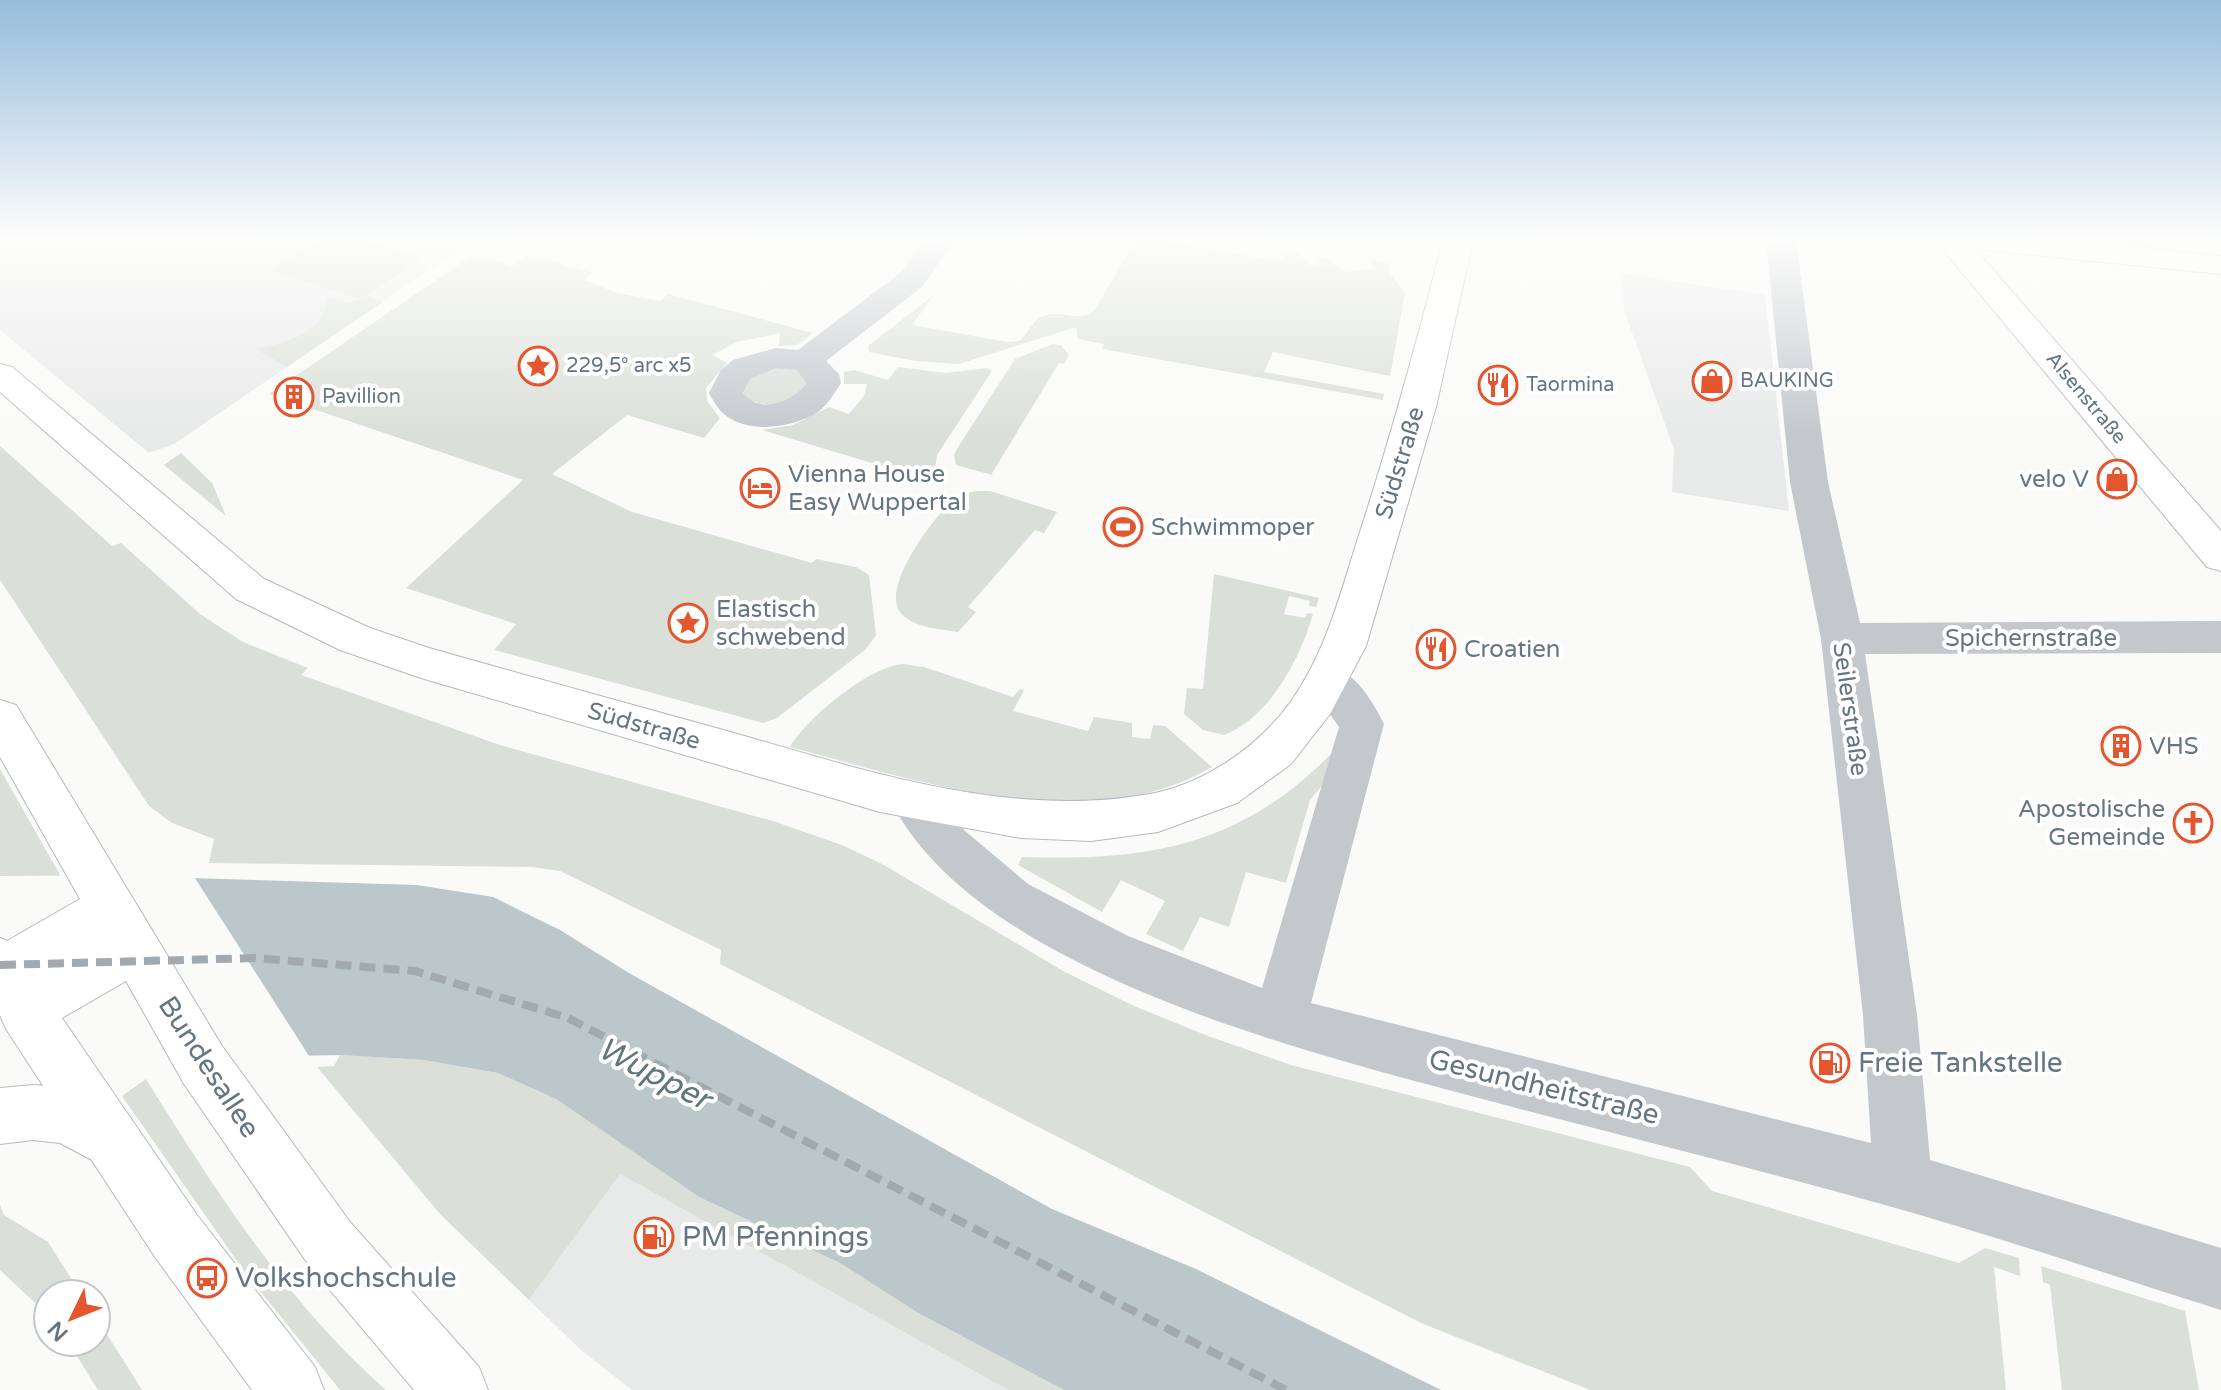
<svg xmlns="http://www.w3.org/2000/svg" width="2221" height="1390" viewBox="0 0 2221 1390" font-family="'Varela Round',sans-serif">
	<rect width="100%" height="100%" fill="#fafaf8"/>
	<g fill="#e8e9e9">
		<path d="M0 240H473L174 444 149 453 0 330Z"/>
		<path d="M1620 273 1765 295 1789 511 1672 492 1674 449 1625 313Z"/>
		<path d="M620 1174 1008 1390H632L581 1350 529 1300Z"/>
	</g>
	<g fill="#dadfd7">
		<path d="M317 240H362L423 258 361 299 269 270Z"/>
		<path d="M1136 240H1162L1277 261 1284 258 1280 250 1297 252 1312 266 1321 264 1317 256 1328 258 1345 272 1375 268 1368 258 1388 263 1389 272 1405 293 1390 376 1273 352 1264 372 1384 394 1383 400 1102 349 1104 344 1078 339 1076 327 959 364 915 361 869 352 868 346 934 295 912 325 1007 342 1019 341C1028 335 1032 321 1041 317 1059 308 1077 324 1094 311Z"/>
		<path d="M473 255 512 266 528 255 593 273 584 280 617 293 660 301 668 294 813 333 797 345 779 346 780 333 737 342 712 355 727 363 706 388 707 401 720 418 704 438 627 415 552 474 632 512 812 563 816 559 856 567 869 575 876 635 866 649 777 718 763 723 494 650 516 624 406 588 523 480 269 394Z"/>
		<path d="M369 296 383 302 287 367 256 349C283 344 330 331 326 297L348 303Z"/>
		<path d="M1053 344 1061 345 1069 355 1064 364 1059 363 991 475 996 476 956 465 954 455 960 444 1015 359Z"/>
		<path d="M777 366 795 369 809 382 798 399C776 404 762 409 743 395L748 378Z"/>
		<path d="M898 367 946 373 987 368 992 371 937 455 934 477 925 479 762 430 793 425 829 407 849 414 864 396 867 384H844V372L854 370 888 380Z"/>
		<path d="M0 446 112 546 121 543 200 614 243 642 308 668 301 675 500 745 776 822 842 845 884 865 1065 972 1134 1006 1208 1036 1291 1065 1690 1167 1712 1191 1959 1263 1985 1248 2019 1258 2020 1276 1994 1267 2006 1390H1590L1421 1323 720 964 721 950 560 871 532 867 209 863 214 839 172 823 149 806 0 580Z"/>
		<path d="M181 453 212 483 226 516 164 465Z"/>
		<path d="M976 491H990L1057 512 1044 533 1035 530 968 607 976 612 958 632C941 629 912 628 900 612 881 587 933 518 953 500 959 494 968 493 976 491Z"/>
		<path d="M1214 574 1319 598 1316 607 1309 606 1310 601 1289 596 1284 614 1305 618 1307 613 1313 614C1300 659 1270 717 1224 735L1203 730 1184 714 1187 688 1203 689Z"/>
		<path d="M903 664 924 667 1013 697 1020 689 1024 690 1013 711 1088 731 1094 717 1132 723V737L1150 739 1153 725 1165 726 1212 767C1086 840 919 781 790 747 807 718 868 667 903 664Z"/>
		<path d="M1344 740 1337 768 1310 800 1286 883 1246 872 1229 927 1200 917 1183 951 1146 934 1165 901 1121 880 1102 912 1018 865 1022 857C1156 862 1251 843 1344 740Z"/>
		<path d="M0 769 59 873 62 884 0 896Z"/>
		<path d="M340 1055 423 1060 498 1073 556 1099 699 1197 840 1263 918 1313 1064 1390H1008L620 1174 529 1300 440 1214 317 1067 334 1066Z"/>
		<path d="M146 1079C215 1190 287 1303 386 1390H340L244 1271 122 1096Z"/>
		<path d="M0 1205 4 1215 48 1242 81 1294H48V1315L0 1270Z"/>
		<path d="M2041 1266 2185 1311 2199 1390H2062L2050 1285 2043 1282Z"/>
		<path d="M96 1317 142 1390H98L68 1342H96Z"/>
	</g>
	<path fill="#bbc7cb" d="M190 878 417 885 493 897 560 930 629 973 1052 1209 1196 1269 1441 1390H1064L918 1313 840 1263 699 1197 556 1099 498 1073 423 1060 340 1055 0 1062V880Z"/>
	<path fill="#fafaf8" d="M193 875 311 1059 0 1066V876Z"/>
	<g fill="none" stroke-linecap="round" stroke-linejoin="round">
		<g stroke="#b3babf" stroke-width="2">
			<g id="secondary">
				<path d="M1443 240H1473L1436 407 1366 646 1330 714 1291 764 1237 803 1158 832 1091 841 1021 838 880 812 421 678 340 650 236 599 0 392V364L12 367 264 579 370 628 429 648C528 676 628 704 727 731 864 770 1012 821 1155 793 1208 782 1261 744 1292 700 1326 651 1340 595 1358 538 1390 440 1417 341 1443 240Z"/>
				<path d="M1935 240H2068L2221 256V274L1975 249 2221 531V571L2207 567Z"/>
				<path d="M33 1085C59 1085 119 1100 134 1124 138 1129 139 1136 142 1142L133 1162 113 1171 60 1143 33 1140 0 1144V1088Z"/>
			</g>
		</g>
		<g stroke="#b5babe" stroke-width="2">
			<path id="primary" d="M0 700 16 705 222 1046 350 1222 479 1367 488 1390H414L308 1264 184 1084 126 981 62 1018 197 1215 315 1367 324 1390H252L155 1257 6 1029 0 1015V938L7 941 80 899 0 757Z"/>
		</g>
		<g fill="#c3c8cc" fill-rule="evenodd">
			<path d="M924 240H955L922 287 826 361 839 374 841 383C834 394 828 404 818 412 793 428 746 435 723 413 717 408 713 400 709 393L721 370 733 360 776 348 798 350 900 273ZM776 368 796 370 807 383C792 402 761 415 743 393L750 379Z"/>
			<path d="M1766 240H1796L1828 482 1860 623 2221 621V653L1865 654 1917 1015 1930 1160 2221 1248V1310C2106 1274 1991 1234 1874 1202 1755 1169 1635 1139 1516 1108 1338 1060 981 979 892 803L899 789 916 784 933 789 964 830 1028 884 1128 936 1262 988 1339 727 1306 680 1313 668C1347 658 1370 696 1384 724L1311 1003 1871 1143 1863 1015 1821 639 1790 482Z"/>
			<path d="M2120 240H2150L2160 257 2156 264H2134Z"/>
		</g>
		<use href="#secondary" fill="#fff" fill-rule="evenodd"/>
		<use href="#primary" fill="#fff" fill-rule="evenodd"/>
		<path stroke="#a2aab0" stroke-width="8" stroke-dasharray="16 8" stroke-linecap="butt" d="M0 965 255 958 415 971 568 1018 1286 1390"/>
	</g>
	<linearGradient id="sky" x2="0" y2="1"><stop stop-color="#96bcdc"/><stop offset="0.55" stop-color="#fdfdfc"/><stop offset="1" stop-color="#fdfdfc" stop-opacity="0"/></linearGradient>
	<rect width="2221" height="435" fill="url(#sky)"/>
	<defs>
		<g id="sight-ring" transform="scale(2)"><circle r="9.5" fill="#fff" stroke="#e4572e" stroke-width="1.5"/><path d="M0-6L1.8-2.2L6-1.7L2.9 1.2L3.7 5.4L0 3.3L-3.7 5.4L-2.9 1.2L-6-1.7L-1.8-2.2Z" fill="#e4572e"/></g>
		<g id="shop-ring" transform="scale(2)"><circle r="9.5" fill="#fff" stroke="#e4572e" stroke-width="1.5"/><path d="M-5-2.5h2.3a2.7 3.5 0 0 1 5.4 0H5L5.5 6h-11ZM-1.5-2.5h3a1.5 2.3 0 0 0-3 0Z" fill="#e4572e"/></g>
		<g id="restaurant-ring" transform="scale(2)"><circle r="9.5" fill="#fff" stroke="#e4572e" stroke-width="1.5"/><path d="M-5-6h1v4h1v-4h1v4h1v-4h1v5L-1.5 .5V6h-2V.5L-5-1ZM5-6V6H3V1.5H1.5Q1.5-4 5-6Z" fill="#e4572e"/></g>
		<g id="building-ring" transform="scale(2)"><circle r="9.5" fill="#fff" stroke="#e4572e" stroke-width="1.5"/><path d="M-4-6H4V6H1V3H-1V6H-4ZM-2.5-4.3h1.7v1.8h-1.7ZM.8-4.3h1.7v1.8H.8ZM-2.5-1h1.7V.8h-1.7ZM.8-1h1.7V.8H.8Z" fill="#e4572e"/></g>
		<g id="hotel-ring" transform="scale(2)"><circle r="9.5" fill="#fff" stroke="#e4572e" stroke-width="1.5"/><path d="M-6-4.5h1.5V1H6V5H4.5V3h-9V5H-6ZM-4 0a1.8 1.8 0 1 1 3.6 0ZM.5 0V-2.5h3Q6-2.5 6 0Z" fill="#e4572e"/></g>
		<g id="stadium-ring" transform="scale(2)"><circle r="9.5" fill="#fff" stroke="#e4572e" stroke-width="1.5"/><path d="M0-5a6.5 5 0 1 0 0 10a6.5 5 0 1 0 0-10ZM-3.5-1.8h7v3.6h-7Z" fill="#e4572e"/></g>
		<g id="church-ring" transform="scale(2)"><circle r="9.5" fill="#fff" stroke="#e4572e" stroke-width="1.5"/><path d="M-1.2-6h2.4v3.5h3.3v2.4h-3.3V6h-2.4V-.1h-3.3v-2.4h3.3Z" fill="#e4572e"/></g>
		<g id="fuel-ring" transform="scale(2)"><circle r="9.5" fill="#fff" stroke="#e4572e" stroke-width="1.5"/><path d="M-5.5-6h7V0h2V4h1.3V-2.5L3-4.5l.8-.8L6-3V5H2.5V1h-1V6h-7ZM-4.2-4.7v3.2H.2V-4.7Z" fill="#e4572e"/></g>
		<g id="bus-ring" transform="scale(2)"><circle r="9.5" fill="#fff" stroke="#e4572e" stroke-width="1.5"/><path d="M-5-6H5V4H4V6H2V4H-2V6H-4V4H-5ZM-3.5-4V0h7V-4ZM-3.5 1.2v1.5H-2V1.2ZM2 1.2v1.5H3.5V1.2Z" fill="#e4572e"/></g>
	</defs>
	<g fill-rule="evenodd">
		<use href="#sight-ring" x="538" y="366"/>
		<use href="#shop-ring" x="1712" y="381"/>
		<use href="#restaurant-ring" x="1498" y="385"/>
		<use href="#building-ring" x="294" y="397"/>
		<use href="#shop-ring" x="2117" y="479"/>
		<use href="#hotel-ring" x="760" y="488"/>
		<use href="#stadium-ring" x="1123" y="527"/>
		<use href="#sight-ring" x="688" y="623"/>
		<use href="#restaurant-ring" x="1436" y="649"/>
		<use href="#building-ring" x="2121" y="746"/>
		<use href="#church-ring" x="2193" y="823"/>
		<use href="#fuel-ring" x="1830" y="1063"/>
		<use href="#fuel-ring" x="654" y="1237"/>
		<use href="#bus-ring" x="207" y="1278"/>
	</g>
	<g text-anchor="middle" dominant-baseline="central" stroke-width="8" stroke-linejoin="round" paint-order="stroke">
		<g font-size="20" fill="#657683" stroke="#fff" text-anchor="start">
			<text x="566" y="366">229,5° arc x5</text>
			<text x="1740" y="381">BAUKING</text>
			<text x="1526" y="385">Taormina</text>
			<text x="322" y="397">Pavillion</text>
		</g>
		<g font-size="20" fill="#657683" stroke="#fff">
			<text transform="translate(2086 398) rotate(50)">Alsenstraße</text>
		</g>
		<g font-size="24" fill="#657683" stroke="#fff">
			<text transform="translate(1400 463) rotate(-73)">Südstraße</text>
			<text x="2031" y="638">Spichernstraße</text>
			<text transform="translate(1850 709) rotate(82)">Seilerstraße</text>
			<text transform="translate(644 726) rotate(16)">Südstraße</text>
		</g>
		<g font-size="24" fill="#657683" stroke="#fff" text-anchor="start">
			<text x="788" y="474">Vienna House<tspan x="788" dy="28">Easy Wuppertal</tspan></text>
			<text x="2089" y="479" text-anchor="end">velo V</text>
			<text x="1151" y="527">Schwimmoper</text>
			<text x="716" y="609">Elastisch<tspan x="716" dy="28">schwebend</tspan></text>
			<text x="1464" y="649">Croatien</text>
			<text x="2149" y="746">VHS</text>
			<text x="2165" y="809" text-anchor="end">Apostolische<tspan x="2165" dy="28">Gemeinde</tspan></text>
		</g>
		<g font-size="28" fill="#657683" stroke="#fff" text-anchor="start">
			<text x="1858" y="1063">Freie Tankstelle</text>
			<text x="682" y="1237">PM Pfennings</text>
			<text x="235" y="1278">Volkshochschule</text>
		</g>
		<g font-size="28" fill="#657683" stroke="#fff">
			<text transform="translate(209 1067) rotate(57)">Bundesallee</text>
			<text transform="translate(1544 1087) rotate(14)">Gesundheitstraße</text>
		</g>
		<g font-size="32" font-style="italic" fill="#60757c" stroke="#fff">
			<text transform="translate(654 1074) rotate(27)">Wupper</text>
		</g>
	</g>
	<g transform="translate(72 1318) rotate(227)"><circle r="38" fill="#ffffff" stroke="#c1c8cd" stroke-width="2"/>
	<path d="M0-6L14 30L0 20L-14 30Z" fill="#e4572e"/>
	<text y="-12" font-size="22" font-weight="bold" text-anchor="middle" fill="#657683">N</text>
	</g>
</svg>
